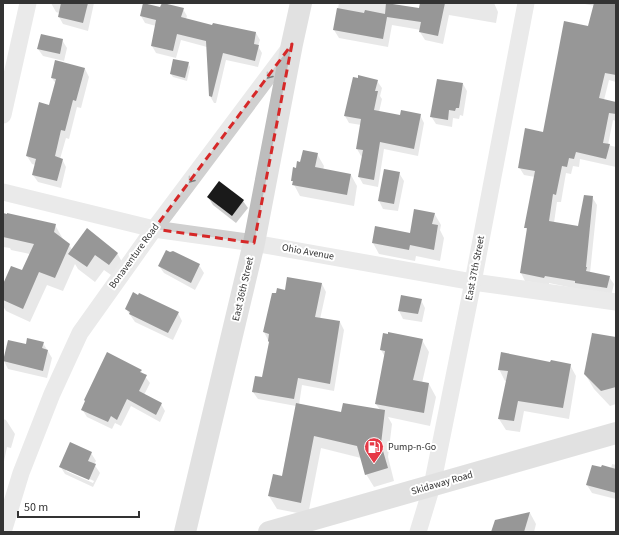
<svg xmlns="http://www.w3.org/2000/svg" width="619" height="535" viewBox="0 0 619 535" font-family="'Source Sans 3',sans-serif">
	<rect width="100%" height="100%" fill="#fff"/>
	<g fill="#0003" fill-rule="evenodd">
		<path d="M51 3H94L88 31 63 24 59 17V13L56 12Z"/>
		<path d="M339 3H385L420 9 421 3H494L498 12 496 23 449 15 443 44 425 40 420 32 421 30 392 25 388 47 339 38 334 30Z"/>
		<path d="M580 3H616V82L609 80 604 100 616 103V121L613 120 608 145 616 147V167L580 159 579 167 573 166 571 174 566 173 561 202H557L554 223 578 227 592 197 597 205 590 273 609 277 614 284 611 296 549 283V285L525 281 521 273 528 231 525 227 535 177 524 175 519 167 544 133 589 27 595 6Z"/>
		<path d="M144 4 161 8 183 9 187 16 186 19 213 26 256 33 260 40 258 46 262 53 258 67 226 60 216 103H214L210 96 207 47 181 40 176 58 156 53 152 46 156 26 145 23 141 16Z"/>
		<path d="M62 40 67 48 64 61 43 56 38 49Z"/>
		<path d="M188 63 190 67 187 81 173 77 171 74Z"/>
		<path d="M85 69 89 77 81 108 77 107 69 139 66 138 60 159H62L66 167 61 188 38 182 33 175 36 165 32 164 27 156 50 106 56 84 52 78Z"/>
		<path d="M377 81 382 88 380 96 382 99 379 112 401 116 420 115 424 123 418 156 384 149 378 187 363 184 359 177 363 157 361 156 357 149 361 125 349 123 345 116Z"/>
		<path d="M463 84 467 91 463 116 460 115 459 119 453 118 452 127 436 124 431 116Z"/>
		<path d="M317 154 324 166 323 170 351 175 357 186 354 206 300 196 292 181 296 169 301 163Z"/>
		<path d="M399 173 404 181 398 211 383 209 379 201Z"/>
		<path d="M208 197 243 201 248 208 236 223 213 205Z"/>
		<path d="M434 213 441 225 440 230 444 238 440 261 416 256 415 261 379 254 373 243 410 234Z"/>
		<path d="M3 214 55 225 63 239 69 244 72 250 117 253 126 269 118 280 104 270 95 282 78 269 75 264 63 291 47 285 30 322 6 311 3 306V287L23 272 30 254 11 250 10 248 3 247Z"/>
		<path d="M199 265 204 273 195 290 164 273 159 266Z"/>
		<path d="M322 284 326 292 320 319 340 322 344 330 334 391 302 385 299 405 342 413 380 410 376 404 385 357 381 350 422 340 429 352 422 383 429 384 436 397 430 426 388 417 392 424 388 457 394 481 374 487 366 474 361 458 321 448 308 515 277 509 269 496 282 477 296 406 258 399 253 392 263 379 270 344 264 332 286 291Z"/>
		<path d="M402 296 421 300 425 308 422 322 403 319 399 311Z"/>
		<path d="M126 309 178 313 182 321 173 340 135 322Z"/>
		<path d="M616 338V404L610 406 594 389 585 374Z"/>
		<path d="M43 343 52 358 47 378 8 369 4 361 27 345Z"/>
		<path d="M551 363 570 365 576 376 569 419 524 411 520 432 506 430 499 419 507 381H505L499 369Z"/>
		<path d="M141 371 150 383 144 395 161 404 165 411 160 422 131 406 121 426 115 423 112 429 87 417 82 409Z"/>
		<path d="M3 419 6 420 15 434 11 448 7 447 3 466Z"/>
		<path d="M91 453 96 461 94 464 100 473 93 487 65 474 60 466ZM66 468 94 481 93 483 66 471Z"/>
		<path d="M612 464 616 465V499L592 493 587 485 602 469H611Z"/>
		<path d="M530 513 536 524 534 532H492L496 521Z"/>
	</g>
	<g fill="#1a1a1a">
		<path d="M61 3H88L83 23 58 17Z"/>
		<path d="M143 3 160 7 162 3H163L184 8 181 17 212 25 213 23 256 32 254 44 259 45 255 61 223 53 212 97 209 96 206 41 177 34 173 51 151 46 156 20 140 16Z"/>
		<path d="M386 3 419 8 420 3H445L438 36 419 32 421 22 387 17 383 39 333 30 337 8 364 13 365 10 385 14Z"/>
		<path d="M594 3H616V75L605 73 599 98 616 102V114L609 113 603 143 610 144 606 159 576 152 574 159 569 158 567 167 562 166 556 195 553 194 549 221 578 226 584 195 593 196 586 267H587L586 271 610 276 607 288 575 283V281L545 276 544 278 520 273 527 228H524L535 171 518 168 525 128 543 132 564 21 588 26Z"/>
		<path d="M41 34 63 39 60 54 37 49Z"/>
		<path d="M173 59 189 62 185 78 170 74Z"/>
		<path d="M55 60 85 68 76 101 73 100 65 131 61 130 55 156 63 159 57 181 32 175 36 159 26 156 39 102 49 105 56 79 51 78Z"/>
		<path d="M358 75 378 80 375 91H378L374 110 400 115 401 110 421 114 414 149 380 142 374 180 358 177 363 150 356 149 361 119 344 116 353 77 358 78Z"/>
		<path d="M437 79 463 83 459 108H456L455 111 449 110 448 120 430 117Z"/>
		<path d="M303 150 318 153 315 167 351 174 347 195 292 185 293 181H291L293 167 296 168 297 161 300 162Z"/>
		<path d="M384 169 400 172 394 204 378 201Z"/>
		<path d="M219 181 244 200 232 216 207 197Z"/>
		<path d="M414 209 435 213 432 224 438 225 434 250 410 245 409 250 372 243 375 226 410 233Z"/>
		<path d="M3 213 7 214V213L56 224 54 232 70 244 55 278 39 272 23 309 3 300V284L11 266 22 270 34 244 3 237Z"/>
		<path d="M87 228 118 253 109 265 95 255 87 267 68 254Z"/>
		<path d="M166 250 170 252 173 251 200 264 191 283 158 266Z"/>
		<path d="M287 277 322 283 315 317 340 321 330 384 298 378 294 399 252 392 255 376 262 377 269 342 268 341 269 334 263 332 272 293H276L277 288 285 290Z"/>
		<path d="M133 292 138 295 139 293 179 312 168 333 129 314 130 312 125 309Z"/>
		<path d="M401 295 422 299 418 314 398 311Z"/>
		<path d="M388 332 423 339 413 380 429 383 424 413 375 404 385 351 380 350 383 333 388 334Z"/>
		<path d="M592 333 616 337V387L601 391 584 374Z"/>
		<path d="M27 338 44 342 42 348 48 350 43 371 3 361 8 340 26 344Z"/>
		<path d="M107 352 142 370 140 372 147 375 139 391 162 403 156 415 127 399 117 420 111 416 108 422 81 410 85 401 84 400Z"/>
		<path d="M501 352 550 362 551 360 571 364 563 408 518 401 514 421 498 419 508 371 498 370Z"/>
		<path d="M296 403 341 412 343 403 385 410 381 444 388 468 365 475 357 446 314 436 301 503 268 496 273 474 282 476Z"/>
		<path d="M70 442 92 452 88 461 96 464 89 480 59 467Z"/>
		<path d="M592 465 601 467 602 465 616 469V493L586 485Z"/>
		<path d="M530 512 524 532H491L495 520Z"/>
	</g>
	<g fill="none" stroke-linecap="round" stroke-linejoin="round">
		<g stroke="#d0d0d0" stroke-width="17">
			<path d="M3 115 28 3"/>
			<path d="M3 192 154 229 254 243 473 282 616 302"/>
			<path d="M3 532 21 473 52 394 80 333 154 229 291 46"/>
			<path d="M418 532 432 486 473 282 526 3"/>
		</g>
		<g stroke="#bdbdbd" stroke-width="22">
			<path d="M185 532 254 243 292 44 301 3"/>
			<path d="M269 532 616 433"/>
		</g>
	</g>
	<defs><path id="oneway-chevron" d="M-2-3.5L2.5 0L-2 3.5" fill="none" stroke-width="1.6" stroke-linecap="round" stroke-linejoin="round"/></defs>
	<g stroke="#7a7a7a">
		<use href="#oneway-chevron" transform="translate(269 76) rotate(127)"/>
		<use href="#oneway-chevron" transform="translate(191 180) rotate(127)"/>
	</g>
	<path d="M0 0H619V535H0ZM292 44 254 243 154 229Z" fill="#fff" fill-opacity=".55" fill-rule="evenodd"/>
	<path fill="none" stroke="#d62828" stroke-width="3" stroke-dasharray="8 5" stroke-linejoin="round" d="M292 44 254 243 154 229Z"/>
	<defs>
		<g id="fuel-pin" transform="scale(1)"><path d="M0 17L-7.5 6A9.5 9.5 0 1 1 7.5 6Z" fill="#e63946" stroke="#fff"/><path d="M-5.5-6h7V0h2V4h1.3V-2.5L3-4.5l.8-.8L6-3V5H2.5V1h-1V6h-7ZM-4.2-4.7v3.2H.2V-4.7Z" fill="#fff"/></g>
	</defs>
	<g fill-rule="evenodd">
		<use href="#fuel-pin" x="374" y="447"/>
	</g>
	<g text-anchor="middle" dominant-baseline="central" stroke-width="4" stroke-linejoin="round" paint-order="stroke">
		<g font-size="10" fill="#333" stroke="#fff">
			<text transform="translate(308 252) rotate(10)">Ohio Avenue</text>
			<text transform="translate(134 256) rotate(-54)">Bonaventure Road</text>
			<text transform="translate(475 268) rotate(-79)">East 37th Street</text>
			<text transform="translate(243 289) rotate(-77)">East 36th Street</text>
			<text transform="translate(442 483) rotate(-16)">Skidaway Road</text>
		</g>
		<g font-size="10" fill="#333" stroke="#fff" text-anchor="start">
			<text x="388" y="447">Pump-n-Go</text>
		</g>
	</g>
	<rect width="619" height="535" fill="none" stroke="#333333" stroke-width="8"/>
	<path d="M18 511v6h121v-6" fill="none" stroke="#333333" stroke-width="2"/>
	<text x="24" y="511" font-size="12" fill="#333333" stroke="#ffffff" stroke-width="3" paint-order="stroke">50 m</text>
</svg>
